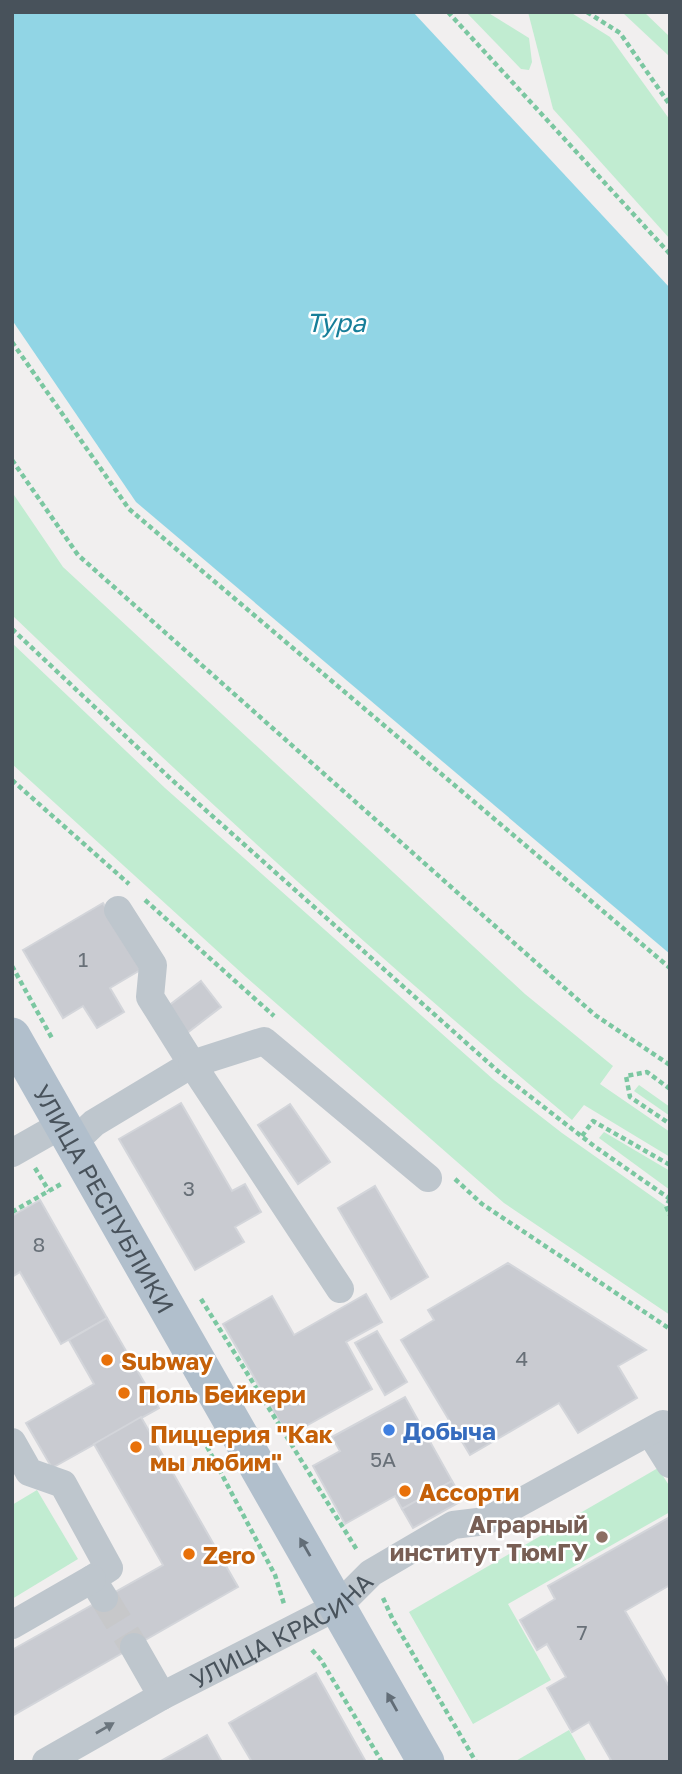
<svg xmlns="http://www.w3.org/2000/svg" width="682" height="1774" viewBox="0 0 682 1774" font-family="'Golos Text',sans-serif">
	<rect width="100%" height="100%" fill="#f1efef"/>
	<g fill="#c1ecd1">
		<path d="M466 12H487L529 38 532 62 529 70 521 69Z"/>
		<path d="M528 12H570L610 37 670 120V239L553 109Z"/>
		<path d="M622 12H644L670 37V57Z"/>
		<path d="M12 492 63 567 525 994 613 1066 600 1084 670 1132V1157L584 1105 572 1120C379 960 194 789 13 616Z"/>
		<path d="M12 643 165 788 494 1080 562 1133 670 1209V1315L504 1203 246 977 12 764Z"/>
		<path d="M639 1085 670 1107V1116L634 1091Z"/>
		<path d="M604 1132 670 1171V1190L599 1138Z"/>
		<path d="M658 1468 670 1487V1512L508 1604 551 1680 473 1724 409 1612Z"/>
		<path d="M37 1490 78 1559 12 1599V1505Z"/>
		<path d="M569 1730 587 1762H514Z"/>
	</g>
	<path fill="#91d5e5" d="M12 12H413L670 288V954L136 502 12 320Z"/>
	<g fill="#c9cbd1" stroke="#d3d5da" stroke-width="2">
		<path d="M103 903 142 969 110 988 124 1012 97 1028 83 1006 63 1018 23 950Z"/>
		<path d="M201 981 221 1007 187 1033 167 1007Z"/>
		<path d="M181 1103 232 1191 245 1184 261 1212 235 1227 244 1242 195 1270 119 1139Z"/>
		<path d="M290 1104 330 1162 298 1184 258 1125Z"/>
		<path d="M375 1186 428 1277 391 1299 338 1208Z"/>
		<path d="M40 1200 107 1318 61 1344 20 1272 12 1277V1216Z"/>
		<path d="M508 1263 646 1350 618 1366 637 1398 578 1433 559 1403 470 1455 401 1340 434 1320 428 1310Z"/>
		<path d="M366 1294 382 1322 346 1342 372 1389 288 1436 223 1324 272 1296 294 1335Z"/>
		<path d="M107 1318 159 1408 52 1468 26 1423 94 1384 69 1340Z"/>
		<path d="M377 1331 407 1382 385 1395 355 1343Z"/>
		<path d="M405 1397 452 1481 402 1509 395 1496 345 1524 313 1466 340 1451 332 1437Z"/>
		<path d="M141 1417 238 1587 12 1716V1650L163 1565 94 1444Z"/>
		<path d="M452 1481 463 1500 413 1528 402 1509Z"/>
		<path d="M670 1517V1585L625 1611 670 1688V1762H607L611 1760 589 1722 572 1732 547 1688 566 1677 547 1644 537 1650 520 1620 555 1599 548 1586Z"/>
		<path d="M316 1673 366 1762H252L229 1723Z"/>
		<path d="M207 1735 222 1762H159Z"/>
	</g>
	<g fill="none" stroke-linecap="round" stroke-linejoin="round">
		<path stroke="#c7c8ca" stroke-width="28" stroke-dasharray="28 14" stroke-linecap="butt" d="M104 1598 134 1647"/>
		<g stroke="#7bc7a1" stroke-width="4.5" stroke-dasharray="5 3.5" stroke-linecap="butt">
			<path d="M448 12 670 254"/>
			<path d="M587 12 620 33 670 105"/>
			<path d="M12 342 129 509 670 968"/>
			<path d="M12 460 78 555 595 1015 670 1065"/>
			<path d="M12 629 172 780 500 1073 594 1146 670 1199"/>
			<path d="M12 780 129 884"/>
			<path d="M145 900 274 1016"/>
			<path d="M12 966 53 1040"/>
			<path d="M670 1089 647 1072 626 1076 630 1097 670 1124"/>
			<path d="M582 1136 593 1121 670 1165"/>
			<path d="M35 1168 49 1191"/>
			<path d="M455 1179 482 1204 670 1329"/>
			<path d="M670 1199 666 1206 670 1215"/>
			<path d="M12 1212 61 1184"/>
			<path d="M201 1299 357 1550"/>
			<path d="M203 1439 275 1575 284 1604"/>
			<path d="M383 1598 393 1620 476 1762"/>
			<path d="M312 1650 321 1660 382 1762"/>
		</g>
		<g stroke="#bec6cd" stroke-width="28">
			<path d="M74 1142 94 1123 192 1064 150 997 153 965 118 910"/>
			<path d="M12 1153 63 1124"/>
			<path d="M340 1289 192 1064 264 1041 428 1178"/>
			<path d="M650 1432 670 1464"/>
			<path d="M12 1442 29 1472 63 1484 109 1568 92 1579 104 1598"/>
			<path d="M12 1625 92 1579"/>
			<path d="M134 1647 162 1696"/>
			<path id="s1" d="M46 1762 162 1696 338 1606 371 1573 453 1525 486 1521 663 1424"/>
		</g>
		<path stroke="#b1bfcc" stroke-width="37" id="s2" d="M12 1036 426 1762"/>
	</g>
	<defs><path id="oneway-solid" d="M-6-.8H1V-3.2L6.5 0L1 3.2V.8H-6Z" transform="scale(1.75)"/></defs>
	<g fill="#626d77">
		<use href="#oneway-solid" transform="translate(305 1547) rotate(-120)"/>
		<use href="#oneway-solid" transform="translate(392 1702) rotate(-119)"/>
	</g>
	<use fill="#6b757d" href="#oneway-solid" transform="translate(105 1728) rotate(-30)"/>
	<g fill="#e8710a" stroke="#fff" stroke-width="2.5">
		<circle cx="107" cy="1360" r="7"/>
		<circle cx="124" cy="1393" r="7"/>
		<circle cx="136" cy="1447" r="7"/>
		<circle cx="405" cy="1491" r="7"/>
		<circle cx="189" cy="1554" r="7"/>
	</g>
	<circle fill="#3f7fe0" stroke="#fff" stroke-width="2.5" cx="389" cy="1430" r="7"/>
	<circle fill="#8d6e63" stroke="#fff" stroke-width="2.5" cx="602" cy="1537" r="7"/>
	<g text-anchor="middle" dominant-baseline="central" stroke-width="5" stroke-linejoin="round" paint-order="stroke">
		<g font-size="21" fill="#687078">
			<text x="83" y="959">1</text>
			<text x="189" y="1188">3</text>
			<text x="39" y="1244">8</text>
			<text x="522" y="1358">4</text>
			<text x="383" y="1459">5А</text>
			<text x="582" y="1632">7</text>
		</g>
		<g font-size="24" fill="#48525b" stroke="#fff">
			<text stroke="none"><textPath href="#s2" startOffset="187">УЛИЦА РЕСПУБЛИКИ</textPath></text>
			<text stroke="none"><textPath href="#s1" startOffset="270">УЛИЦА КРАСИНА</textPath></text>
		</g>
		<g font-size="24" font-weight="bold" fill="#c56008" stroke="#fff" text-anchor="start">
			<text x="121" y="1360">Subway</text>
			<text x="138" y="1393">Поль Бейкери</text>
			<text x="150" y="1433">Пиццерия "Как<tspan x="150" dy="28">мы любим"</tspan></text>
			<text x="419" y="1491">Ассорти</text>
			<text x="203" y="1554">Zero</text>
		</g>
		<g font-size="24" font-weight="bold" fill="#366cbe" stroke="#fff" text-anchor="start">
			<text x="403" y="1430">Добыча</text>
		</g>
		<g font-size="24" font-weight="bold" fill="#785e54" stroke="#fff" text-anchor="end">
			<text x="588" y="1523">Аграрный<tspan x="588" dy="28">институт ТюмГУ</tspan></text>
		</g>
		<g font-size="26" font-style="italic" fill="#177e99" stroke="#fff">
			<text x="336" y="322">Тура</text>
		</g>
	</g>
	<rect width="682" height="1774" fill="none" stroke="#48525b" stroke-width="28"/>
</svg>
